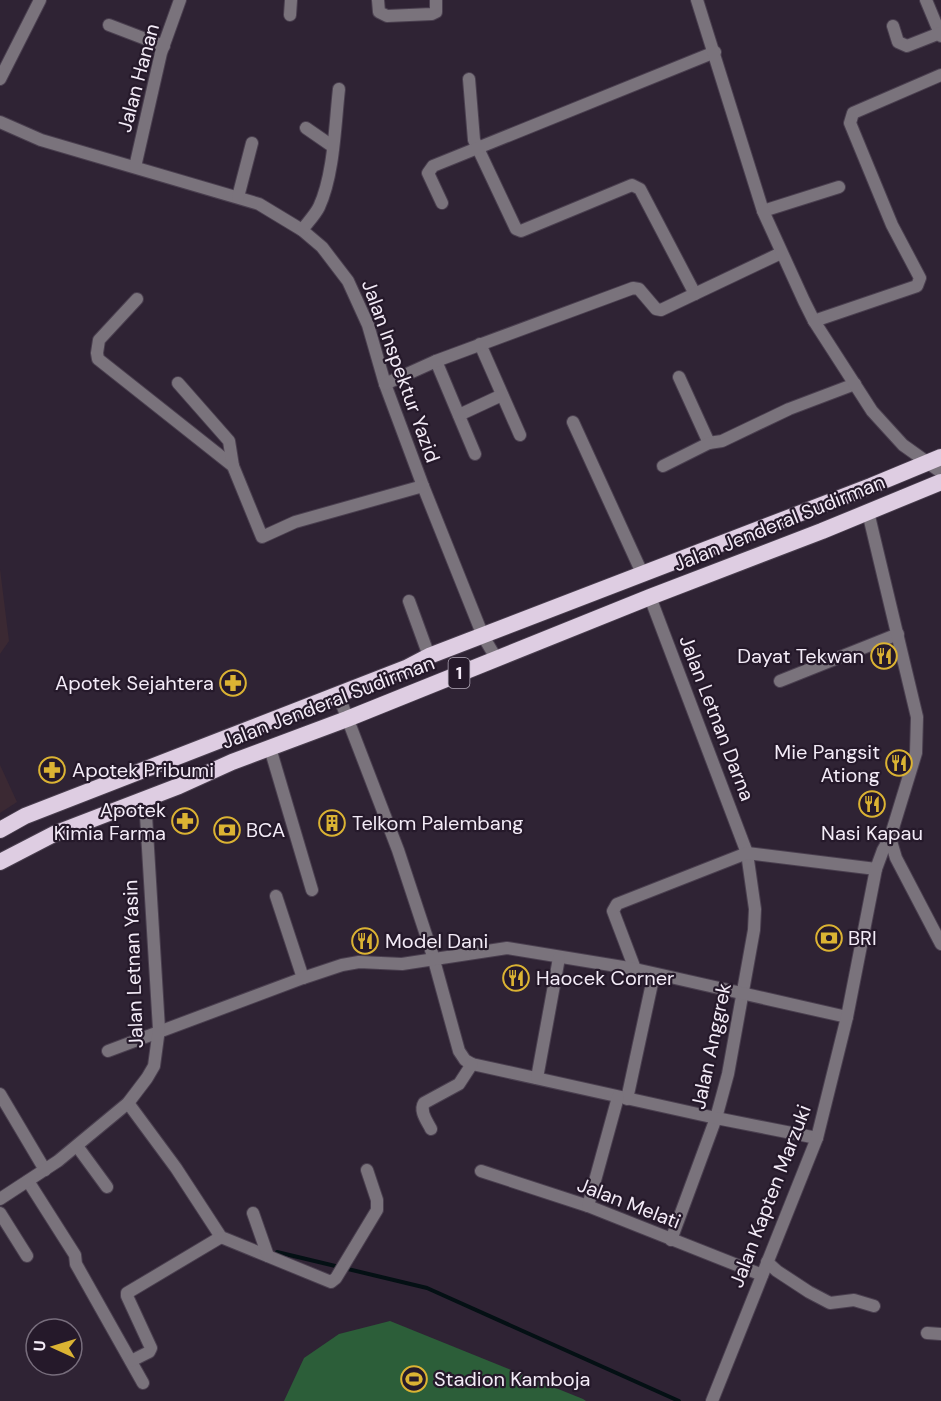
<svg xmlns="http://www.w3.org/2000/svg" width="941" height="1401" viewBox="0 0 941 1401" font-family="'DM Sans',sans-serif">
	<rect width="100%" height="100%" fill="#2f2334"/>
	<g fill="#3b2933">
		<path d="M0 569 9 641 0 654Z"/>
		<path d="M0 765 17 802 0 813Z"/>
	</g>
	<path fill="#2c5e39" d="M390 1321 583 1399 586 1401H284L304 1358 339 1334Z"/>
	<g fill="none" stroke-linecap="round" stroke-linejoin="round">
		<path stroke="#041014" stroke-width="4" d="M277 1252 427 1288 679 1401"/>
		<g stroke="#4a3f4f" stroke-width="14">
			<g id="minor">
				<path d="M378 0 379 12 387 16 432 14 436 12V0"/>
				<path d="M926 0 941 36"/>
				<path d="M290 15 291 0"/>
				<path d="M109 25 164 46"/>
				<path d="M893 26 898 42 907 46 940 33"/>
				<path d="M0 79 40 0"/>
				<path d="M469 79 474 140 516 229 521 231 632 185 640 189 695 294"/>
				<path d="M0 122 41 140 259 204 302 230 322 247 348 281 368 325 385 384 423 486 483 636 496 658"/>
				<path d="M306 128 332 146"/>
				<path d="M135 167 161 53 180 0"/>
				<path d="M238 197 252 143"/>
				<path d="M442 203 428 173 433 166 715 52"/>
				<path d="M763 211 839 187"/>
				<path d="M302 230C308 222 315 215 319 207 334 175 335 124 339 89"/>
				<path d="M137 299 99 340 97 353 98 359 233 466 262 537 295 522 423 486"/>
				<path d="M814 321 917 286 920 278 892 225 850 123 853 113 941 75"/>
				<path d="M480 344 520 435"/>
				<path d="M436 361 475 454"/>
				<path d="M679 377 709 443 722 441 789 409 855 384"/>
				<path d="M178 383 229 441 233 466"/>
				<path d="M385 384 436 361 633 288 639 289 656 309 661 310 781 253"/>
				<path d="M459 415 502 395"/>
				<path d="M573 422 642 573"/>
				<path d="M663 466 709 443"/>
				<path d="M650 597 747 853 755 909 754 930 728 1074 716 1118 671 1240"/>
				<path d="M409 601 429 656"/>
				<path d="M780 681 898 634"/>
				<path d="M338 694 398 850 432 953 459 1051 465 1060 472 1064 716 1118 817 1138"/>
				<path d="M270 748 312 890"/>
				<path d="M890 838 896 858 941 944"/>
				<path d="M276 896 303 978"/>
				<path d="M635 969 613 911 617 904 747 853 876 869"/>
				<path d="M108 1051 303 978 342 965 359 962 402 964 507 948 635 969 847 1017"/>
				<path d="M537 1078 559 958"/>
				<path d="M0 1094 45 1170"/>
				<path d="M627 1099 654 974"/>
				<path d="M128 1103 176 1168 221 1237 331 1282 336 1278 377 1210V1200L367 1170"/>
				<path d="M431 1129C427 1121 419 1111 424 1103L459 1084 472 1064"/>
				<path d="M77 1146 107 1187"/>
				<path d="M481 1171 588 1206 762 1275"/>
				<path d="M28 1181 75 1255 76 1264 143 1383"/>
				<path d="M0 1199 58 1161 128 1103 147 1078 154 1066 159 1029 145 799"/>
				<path d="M588 1206 618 1097"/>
				<path d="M0 1213 27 1256"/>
				<path d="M253 1213 268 1256"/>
				<path d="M767 1262 777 1271 809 1292 830 1303 854 1300 874 1306"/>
				<path d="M927 1333 941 1334"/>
				<path d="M131 1361 149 1352 151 1348 127 1296V1293L221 1237"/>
				<path d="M712 1401 817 1138 847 1017 876 869 883 850 890 838 916 753 917 717 868 512"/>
			</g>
		</g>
		<g stroke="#4a3f4f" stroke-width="14">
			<path id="tertiary" d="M697 0 763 211 804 301 814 321 872 411 903 445 941 472"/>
		</g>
		<g stroke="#4a3f4f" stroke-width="18">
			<g id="trunk">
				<path d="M0 830 25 816 406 668 429 656 871 486 941 457"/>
				<path d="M0 862 54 834 179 786 232 762 347 719 650 597 822 531 941 482"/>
			</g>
		</g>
		<use href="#minor" stroke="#7a737c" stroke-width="12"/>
		<use href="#tertiary" stroke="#7a737c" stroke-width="12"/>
		<use href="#trunk" stroke="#decde2" stroke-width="16"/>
	</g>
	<defs>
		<g id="restaurant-ring" transform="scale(1.35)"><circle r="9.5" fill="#25192a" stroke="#dbb333" stroke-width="1.5"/><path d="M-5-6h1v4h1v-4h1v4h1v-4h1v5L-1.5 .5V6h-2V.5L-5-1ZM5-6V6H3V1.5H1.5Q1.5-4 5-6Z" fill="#dbb333"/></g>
		<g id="pharmacy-ring" transform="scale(1.35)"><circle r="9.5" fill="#25192a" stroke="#dbb333" stroke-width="1.5"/><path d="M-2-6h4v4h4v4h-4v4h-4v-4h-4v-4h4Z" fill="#dbb333"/></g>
		<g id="building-ring" transform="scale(1.35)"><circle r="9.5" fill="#25192a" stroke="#dbb333" stroke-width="1.5"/><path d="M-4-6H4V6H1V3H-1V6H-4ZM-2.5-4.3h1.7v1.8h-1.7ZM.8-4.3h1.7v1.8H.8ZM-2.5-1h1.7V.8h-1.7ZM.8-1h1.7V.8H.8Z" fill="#dbb333"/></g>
		<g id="bank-ring" transform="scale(1.35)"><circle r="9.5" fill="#25192a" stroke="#dbb333" stroke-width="1.5"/><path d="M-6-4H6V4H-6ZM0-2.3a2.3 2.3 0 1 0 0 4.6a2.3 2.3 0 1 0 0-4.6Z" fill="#dbb333"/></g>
		<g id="stadium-ring" transform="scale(1.35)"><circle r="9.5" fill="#25192a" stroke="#dbb333" stroke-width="1.5"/><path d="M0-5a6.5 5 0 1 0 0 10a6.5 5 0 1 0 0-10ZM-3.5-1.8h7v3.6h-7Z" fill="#dbb333"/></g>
	</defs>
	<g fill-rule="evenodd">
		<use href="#restaurant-ring" x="884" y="656"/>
		<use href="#pharmacy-ring" x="233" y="683"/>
		<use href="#restaurant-ring" x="899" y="763"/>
		<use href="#pharmacy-ring" x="52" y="770"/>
		<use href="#restaurant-ring" x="872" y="804"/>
		<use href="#pharmacy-ring" x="185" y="821"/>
		<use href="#building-ring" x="332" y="823"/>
		<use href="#bank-ring" x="227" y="830"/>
		<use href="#bank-ring" x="829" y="938"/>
		<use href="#restaurant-ring" x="365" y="941"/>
		<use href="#restaurant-ring" x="516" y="978"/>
		<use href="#stadium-ring" x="414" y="1379"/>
	</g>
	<g text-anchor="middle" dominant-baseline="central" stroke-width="4.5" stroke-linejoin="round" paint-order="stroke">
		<rect fill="#25192a" stroke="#b5acba" stroke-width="1.5" x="448.5" y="658" width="21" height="30" rx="4.5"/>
		<g font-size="18" font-weight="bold" fill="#f3ebf7">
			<text x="459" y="673">1</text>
		</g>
		<g font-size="20" fill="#f3ebf7" stroke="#25192a">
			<text transform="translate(138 78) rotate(-75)">Jalan Hanan</text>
			<text transform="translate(401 371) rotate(70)">Jalan Inspektur Yazid</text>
			<text transform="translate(779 523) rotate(-22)">Jalan Jenderal Sudirman</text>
			<text transform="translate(328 702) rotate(-21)">Jalan Jenderal Sudirman</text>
			<text transform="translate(717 718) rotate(69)">Jalan Letnan Darna</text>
			<text transform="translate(133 964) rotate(-92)">Jalan Letnan Yasin</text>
			<text transform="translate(711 1046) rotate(-78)">Jalan Anggrek</text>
			<text transform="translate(770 1196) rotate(-69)">Jalan Kapten Marzuki</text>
			<text transform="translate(629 1203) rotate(21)">Jalan Melati</text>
		</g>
		<g font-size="20" fill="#f3ebf7" stroke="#25192a" text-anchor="start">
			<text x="864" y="656" text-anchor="end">Dayat Tekwan</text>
			<text x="214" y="683" text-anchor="end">Apotek Sejahtera</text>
			<text x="880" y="752" text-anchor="end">Mie Pangsit<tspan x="880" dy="23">Ationg</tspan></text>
			<text x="72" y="770">Apotek Pribumi</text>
			<text x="166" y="810" text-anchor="end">Apotek<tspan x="166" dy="23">Kimia Farma</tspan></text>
			<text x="352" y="823">Telkom Palembang</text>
			<text x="246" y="830">BCA</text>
			<text x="872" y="833" text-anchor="middle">Nasi Kapau</text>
			<text x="848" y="938">BRI</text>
			<text x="385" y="941">Model Dani</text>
			<text x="536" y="978">Haocek Corner</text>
			<text x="434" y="1379">Stadion Kamboja</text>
		</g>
	</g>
	<g transform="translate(54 1347) rotate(274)"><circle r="28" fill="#25192a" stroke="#776d7c" stroke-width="1.5"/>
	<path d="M0-4.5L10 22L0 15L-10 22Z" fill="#dbb333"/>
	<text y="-9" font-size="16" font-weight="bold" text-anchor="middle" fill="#f3ebf7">U</text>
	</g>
</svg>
